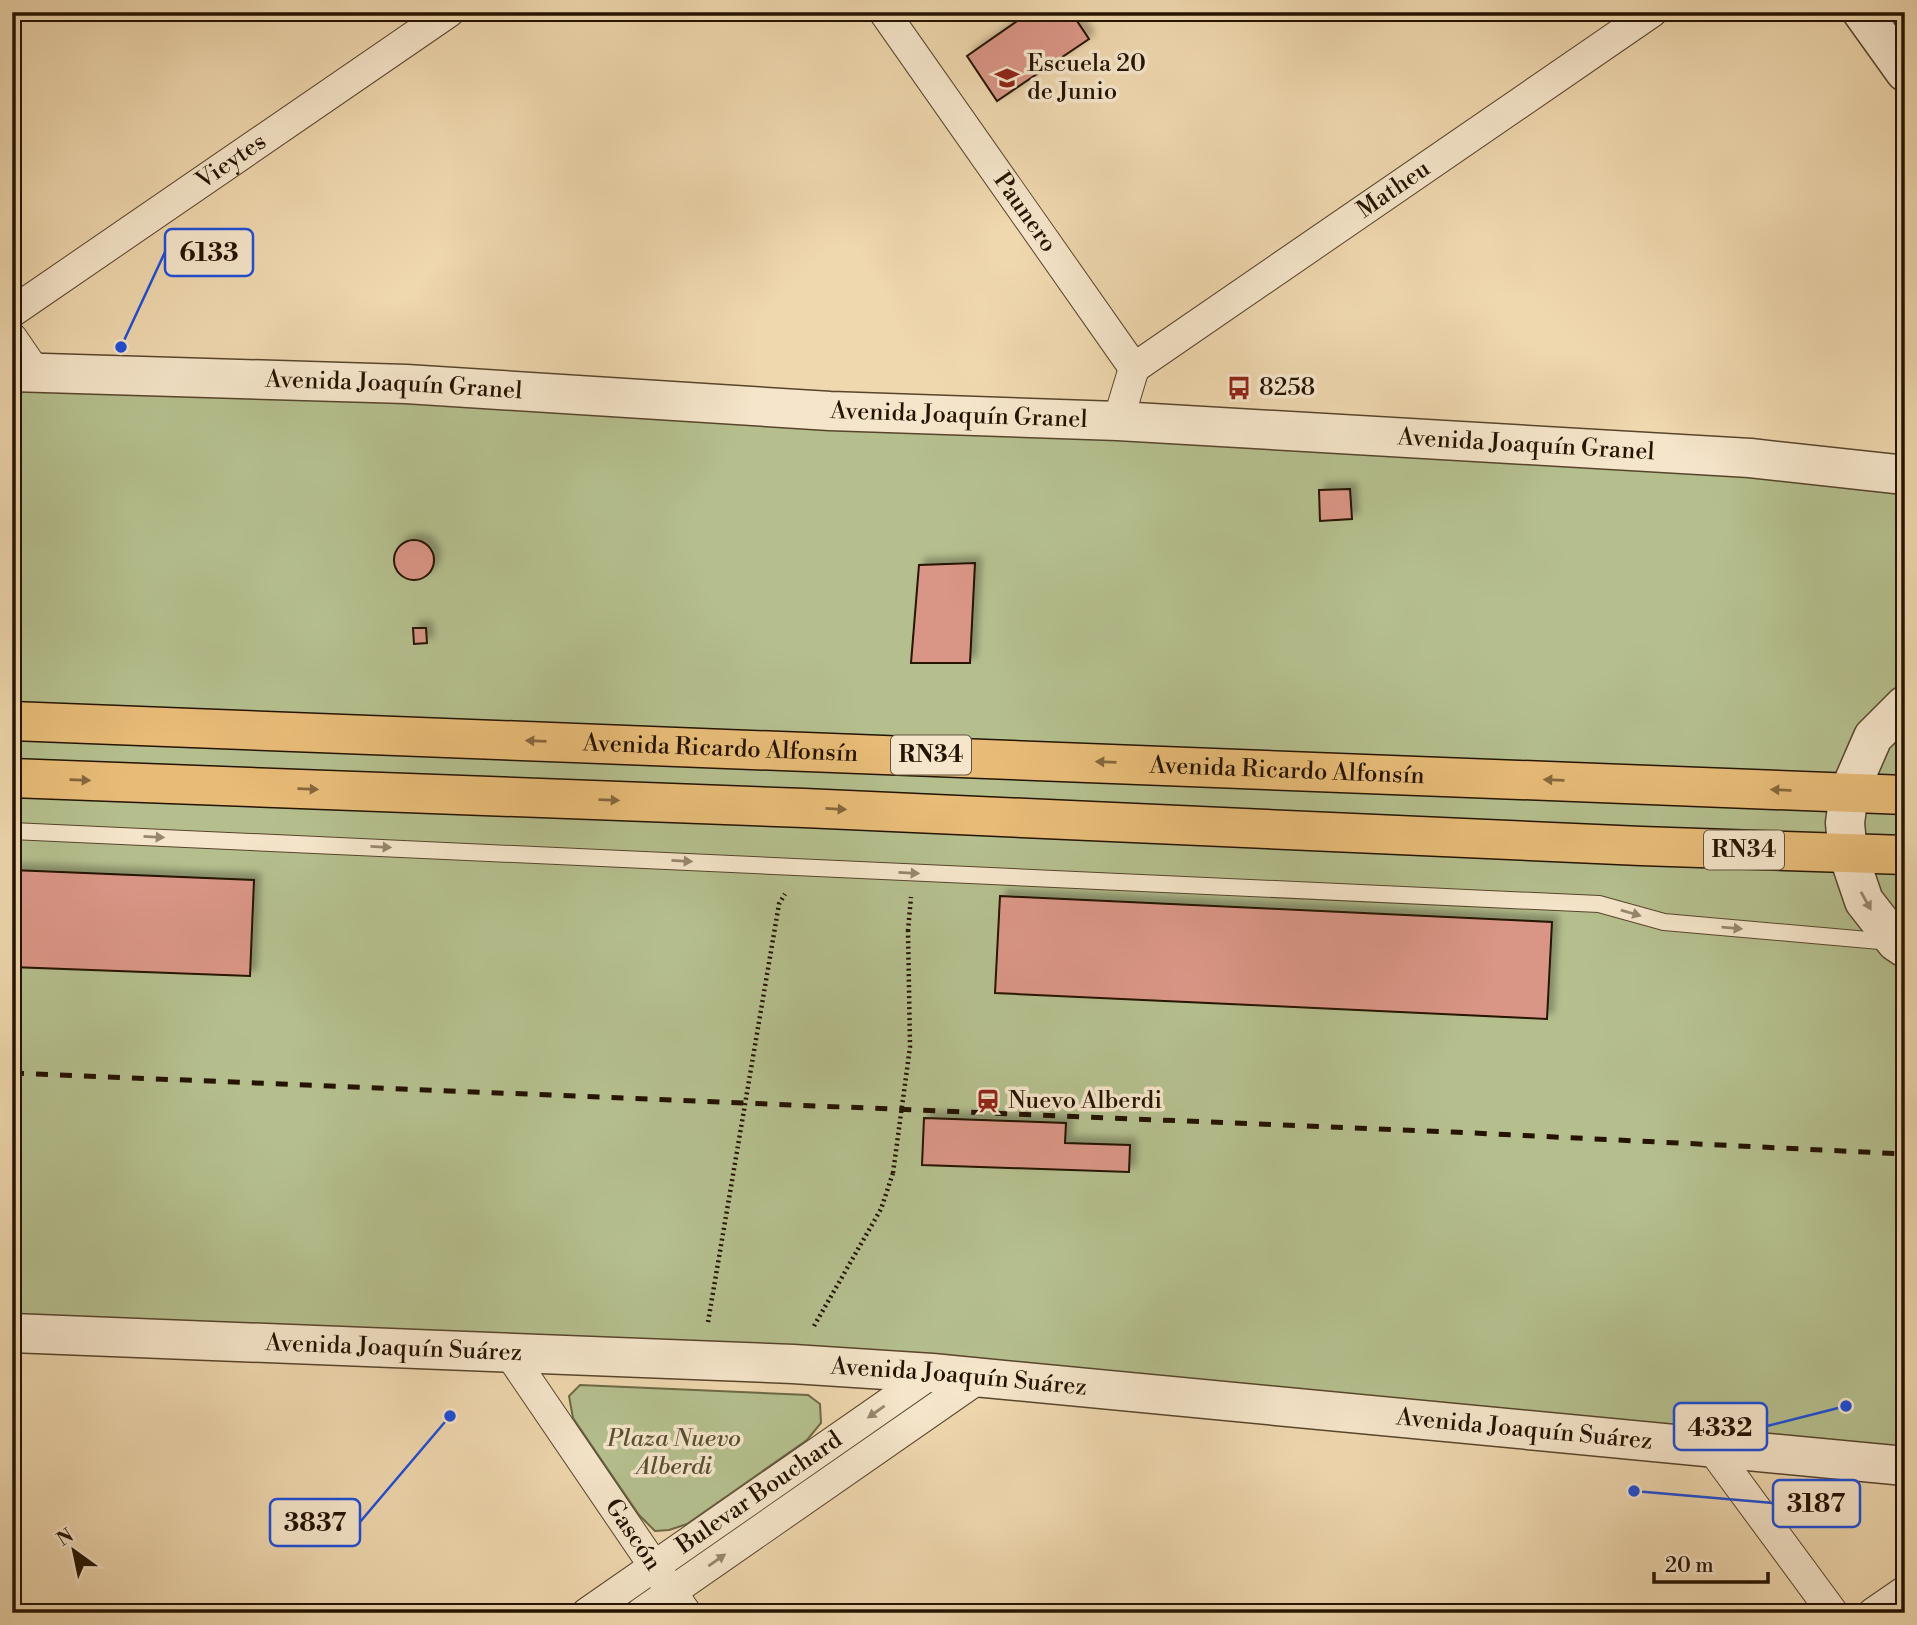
<svg xmlns="http://www.w3.org/2000/svg" width="1917" height="1625" viewBox="0 0 1917 1625" font-family="'Libre Bodoni',serif">
	<defs>
		<filter id="shadow"><feDropShadow dx="6" dy="-6" stdDeviation="3.5" flood-color="#0004"/></filter>
	</defs>
	<rect width="100%" height="100%" fill="#efd7ae"/>
	<filter id="stains"><feTurbulence type="fractalNoise" baseFrequency=".00286" numOctaves="4"/><feColorMatrix values="0 0 0 0 .2 0 0 0 0 .09 0 0 0 0 .02 0 0 0 .5 -.17"/></filter>
	<radialGradient id="worn" r=".72"><stop offset=".6" stop-color="#630" stop-opacity="0"/><stop offset="1" stop-color="#630" stop-opacity=".3"/></radialGradient>
	<g fill="#b5bf8e" stroke="#6d6947" stroke-width="2">
		<path d="M12 372 1905 475V1466L932 1373 12 1333Z"/>
		<path d="M580 1385 808 1395 820 1404 821 1423 807 1440 687 1524 669 1530 655 1531 639 1515 573 1418 569 1396Z"/>
	</g>
	<g fill="#d99585" stroke="#251300" stroke-width="2" filter="url(#shadow)">
		<path d="M1030 12H1071L1089 39 997 101 967 56Z"/>
		<path d="M1350 489 1352 519 1320 521 1319 490Z"/>
		<circle cx="414" cy="560" r="20"/>
		<path d="M975 563 970 663H911L919 565Z"/>
		<path d="M413 628H426L427 643 414 644Z"/>
		<path d="M12 870 254 880 250 976 12 967Z"/>
		<path d="M1000 896 1552 922 1547 1019 995 993Z"/>
		<path d="M924 1118 1066 1123 1065 1143 1130 1145 1129 1172 922 1165Z"/>
	</g>
	<g fill="none" stroke-linecap="round" stroke-linejoin="round">
		<g stroke="#58442c" stroke-width="18">
			<path id="service" d="M12 831 1599 904 1664 922 1891 942"/>
		</g>
		<g stroke="#58442c" stroke-width="32">
			<g id="minor">
				<path id="s1" d="M884 12 1134 368"/>
				<path id="s2" d="M12 312 449 12"/>
				<path d="M12 338 36 373"/>
				<path id="s3" d="M1134 368 1652 12"/>
				<path d="M1118 421 1134 368"/>
				<path id="s4" d="M509 1353 686 1613"/>
				<path d="M1710 1446 1833 1613"/>
				<path id="s5" d="M587 1613 932 1373"/>
				<path d="M641 1613 979 1378"/>
				<path d="M1873 1613 1905 1591"/>
			</g>
		</g>
		<g stroke="#58442c" stroke-width="41">
			<g id="tertiary">
				<path d="M1862 12 1905 72"/>
				<path id="s6" d="M12 372 406 384 830 411 1118 421 1750 458 1905 475"/>
				<path d="M1905 705 1873 737 1849 792 1845 823 1848 854 1864 901 1896 942 1905 948"/>
				<path id="s7" d="M12 1333 793 1364 932 1373 1905 1466"/>
			</g>
		</g>
		<g stroke="#251300" stroke-width="41">
			<g id="trunk">
				<path id="s8" d="M12 721 1905 795"/>
				<path d="M12 778 804 808 1641 846 1905 855"/>
			</g>
		</g>
		<g stroke="#251300" stroke-width="4.5" stroke-dasharray="2 3.5" stroke-linecap="butt">
			<path d="M908 931 911 897"/>
			<path d="M708 1322 779 904 785 894"/>
			<path d="M814 1326 881 1209 893 1173"/>
		</g>
		<use href="#service" stroke="#f5e5ca" stroke-width="16"/>
		<use href="#minor" stroke="#f5e5ca" stroke-width="30"/>
		<use href="#tertiary" stroke="#f5e5ca" stroke-width="38"/>
		<use href="#trunk" stroke="#e8bc77" stroke-width="38"/>
		<path stroke="#251300" stroke-width="5" stroke-dasharray="12 12" stroke-linecap="butt" d="M12 1073 1453 1132 1905 1154"/>
		<path stroke="#251300" stroke-width="4.5" stroke-dasharray="2 3.5" stroke-linecap="butt" d="M893 1173 910 1047 908 931"/>
	</g>
	<defs><path id="oneway-solid" d="M-6-.8H1V-3.2L6.5 0L1 3.2V.8H-6Z" transform="scale(1.75)"/></defs>
	<g fill="#86683c">
		<use href="#oneway-solid" transform="translate(536 741) rotate(-178)"/>
		<use href="#oneway-solid" transform="translate(1106 762) rotate(-178)"/>
		<use href="#oneway-solid" transform="translate(80 780) rotate(2)"/>
		<use href="#oneway-solid" transform="translate(1554 780) rotate(-178)"/>
		<use href="#oneway-solid" transform="translate(308 789) rotate(2)"/>
		<use href="#oneway-solid" transform="translate(1781 790) rotate(-178)"/>
		<use href="#oneway-solid" transform="translate(609 800) rotate(2)"/>
		<use href="#oneway-solid" transform="translate(836 809) rotate(3)"/>
	</g>
	<g fill="#97866f">
		<use href="#oneway-solid" transform="translate(154 837) rotate(3)"/>
		<use href="#oneway-solid" transform="translate(381 847) rotate(3)"/>
		<use href="#oneway-solid" transform="translate(682 861) rotate(3)"/>
		<use href="#oneway-solid" transform="translate(909 873) rotate(3)"/>
		<use href="#oneway-solid" transform="translate(1866 901) rotate(61)"/>
		<use href="#oneway-solid" transform="translate(1631 913) rotate(16)"/>
		<use href="#oneway-solid" transform="translate(1732 928) rotate(5)"/>
		<use href="#oneway-solid" transform="translate(876 1412) rotate(145)"/>
		<use href="#oneway-solid" transform="translate(717 1560) rotate(-35)"/>
	</g>
	<defs>
		<g id="school-bare" transform="scale(1.89)"><path d="M0-5L7-2L0 1L-7-2ZM-4 1L0 2.5L4 1V4Q0 6-4 4Z" fill="#8f2418" stroke="#f5e5ca" stroke-width="2.5" paint-order="stroke"/></g>
		<g id="bus-bare" transform="scale(1.89)"><path d="M-5-6H5V4H4V6H2V4H-2V6H-4V4H-5ZM-3.5-4V0h7V-4ZM-3.5 1.2v1.5H-2V1.2ZM2 1.2v1.5H3.5V1.2Z" fill="#8f2418" stroke="#f5e5ca" stroke-width="2.5" paint-order="stroke"/></g>
		<g id="station-bare" transform="scale(1.89)"><path d="M-3-6H3Q5-6 5-4V2Q5 4 3 4L4.5 6H3L1.5 4h-3L-3 6H-4.5L-3 4Q-5 4-5 2V-4Q-5-6-3-6ZM-3.5-4v3h7v-3ZM-3.5 1v1.5H-2V1ZM2 1v1.5H3.5V1Z" fill="#8f2418" stroke="#f5e5ca" stroke-width="2.5" paint-order="stroke"/></g>
	</defs>
	<g fill-rule="evenodd">
		<use href="#school-bare" x="1007" y="78"/>
		<use href="#bus-bare" x="1239" y="388"/>
		<use href="#station-bare" x="988" y="1101"/>
	</g>
	<g text-anchor="middle" dominant-baseline="central" stroke-width="7" stroke-linejoin="round" paint-order="stroke">
		<g fill="#f5e5ca" stroke="#63523d" stroke-width="2">
			<rect x="891" y="735.5" width="80" height="39" rx="5"/>
			<rect x="1704" y="830.5" width="80" height="39" rx="5"/>
		</g>
		<g font-size="23" font-weight="bold" fill="#251300">
			<text x="931" y="755">RN34</text>
			<text x="1744" y="850">RN34</text>
		</g>
		<g font-size="24" fill="#251300" stroke="#f5e5ca" text-anchor="start">
			<text x="1027" y="64">Escuela 20<tspan x="1027" dy="28">de Junio</tspan></text>
			<text x="1259" y="388">8258</text>
			<text x="1008" y="1101">Nuevo Alberdi</text>
		</g>
		<g font-size="24" fill="#251300" stroke="#f5e5ca">
			<text stroke="none"><textPath href="#s2" startOffset="266">Vieytes</textPath></text>
			<text stroke="none"><textPath href="#s3" startOffset="315">Matheu</textPath></text>
			<text stroke="none"><textPath href="#s1" startOffset="245">Paunero</textPath></text>
			<text stroke="none"><textPath href="#s6" startOffset="382">Avenida Joaquín Granel</textPath></text>
			<text stroke="none"><textPath href="#s6" startOffset="948">Avenida Joaquín Granel</textPath></text>
			<text stroke="none"><textPath href="#s6" startOffset="1516">Avenida Joaquín Granel</textPath></text>
			<text stroke="none"><textPath href="#s8" startOffset="709">Avenida Ricardo Alfonsín</textPath></text>
			<text stroke="none"><textPath href="#s8" startOffset="1276">Avenida Ricardo Alfonsín</textPath></text>
			<text stroke="none"><textPath href="#s7" startOffset="382">Avenida Joaquín Suárez</textPath></text>
			<text stroke="none"><textPath href="#s7" startOffset="948">Avenida Joaquín Suárez</textPath></text>
			<text stroke="none"><textPath href="#s7" startOffset="1516">Avenida Joaquín Suárez</textPath></text>
			<text stroke="none"><textPath href="#s5" startOffset="210">Bulevar Bouchard</textPath></text>
			<text stroke="none"><textPath href="#s4" startOffset="220">Gascón</textPath></text>
		</g>
		<g font-size="24" font-style="italic" fill="#574f32" stroke="#f5e5ca">
			<text x="674" y="1439">Plaza Nuevo<tspan x="674" dy="28">Alberdi</tspan></text>
		</g>
	</g>
	<path fill="none" stroke="#1d4ed8" stroke-width="2.5" d="M121 347L165 252M1846 1406L1767 1426M1634 1491L1773 1503M450 1416L360 1522"/>
	<g fill="#1d4ed8" stroke="#f5e5ca" stroke-width="2.5">
		<circle cx="121" cy="347" r="7"/>
		<circle cx="1846" cy="1406" r="7"/>
		<circle cx="1634" cy="1491" r="7"/>
		<circle cx="450" cy="1416" r="7"/>
	</g>
	<g fill="#f5e5ca" stroke="#1d4ed8" stroke-width="2.5">
		<rect x="165" y="229" width="88" height="47" rx="7"/>
		<rect x="1674" y="1403" width="93" height="47" rx="7"/>
		<rect x="1773" y="1480" width="87" height="47" rx="7"/>
		<rect x="270" y="1499" width="90" height="47" rx="7"/>
	</g>
	<g font-size="26" text-anchor="middle" font-weight="bold" fill="#251300">
		<text x="209" y="261">6133</text>
		<text x="1720" y="1436">4332</text>
		<text x="1816" y="1512">3187</text>
		<text x="315" y="1531">3837</text>
	</g>
	<rect width="1917" height="1625" fill="none" stroke="#efd7ae" stroke-width="42"/>
	<rect x="14" y="14" width="1889" height="1597" fill="none" stroke="#251300" stroke-width="3.5"/>
	<rect x="21" y="21" width="1875" height="1583" fill="none" stroke="#251300" stroke-width="2"/>
	<g transform="translate(74 1551) rotate(327)" stroke="#f5e5ca" stroke-width="5" paint-order="stroke">
	<path d="M0-5L12 26L0 18L-12 26Z" fill="#251300"/>
	<text y="-10" font-size="19" font-weight="bold" text-anchor="middle" fill="#251300">N</text>
	</g>
	<path d="M1654 1572v10h114v-10" fill="none" stroke="#251300" stroke-width="3.5"/>
	<text x="1665" y="1572" font-size="21" fill="#251300" stroke="#f5e5ca" stroke-width="5" paint-order="stroke">20 m</text>
	<rect width="100%" height="100%" filter="url(#stains)"/>
	<rect width="100%" height="100%" fill="url(#worn)"/>
</svg>
